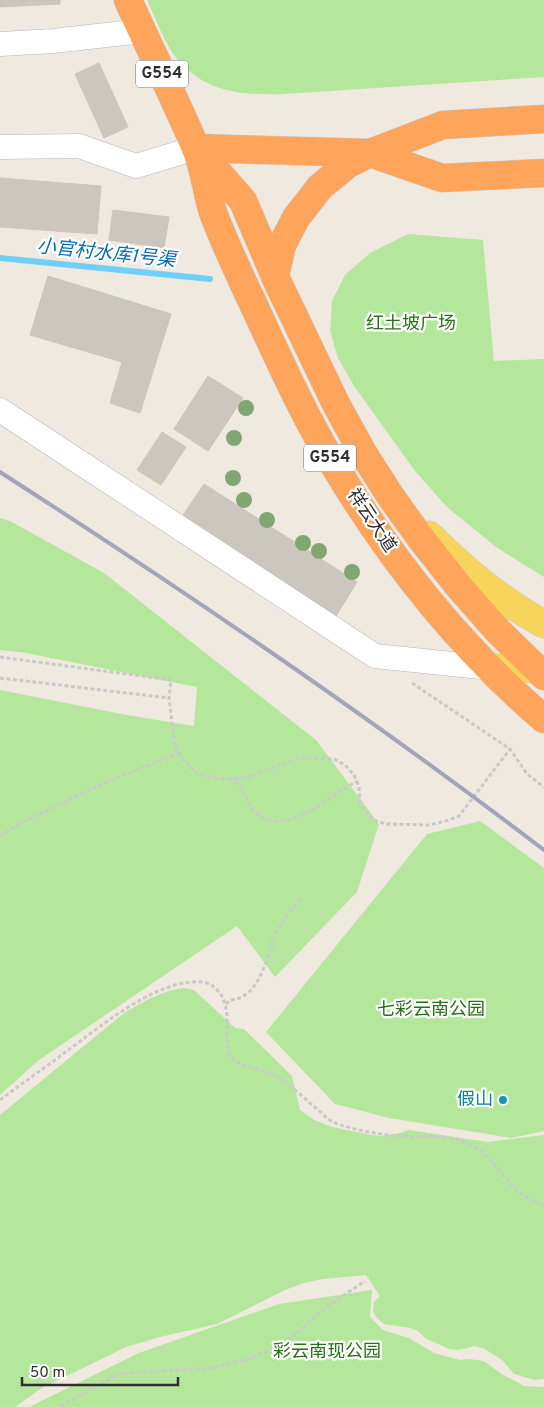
<svg xmlns="http://www.w3.org/2000/svg" width="544" height="1407" viewBox="0 0 544 1407" font-family="Overpass,'Noto Sans SC',sans-serif">
	<rect width="100%" height="100%" fill="#efe9e0"/>
	<g fill="#b4e79b">
		<path d="M147 0H544V77L284 94C248 95 211 94 184 66 180 62 175 57 172 52 162 36 155 17 147 0Z"/>
		<path d="M408 234 483 240 494 361 544 359V577L496 547 447 507 415 471 354 386 338 358 330 331 332 301 345 275 370 253Z"/>
		<path d="M0 518 10 521 104 573 316 740 379 824 357 892 275 977 237 926 39 1060 0 1095V690L127 715 194 726 197 687 26 653 0 650Z"/>
		<path d="M480 821 544 868V1131L511 1138 389 1118 335 1104 266 1032 427 834Z"/>
		<path d="M185 988 194 990 235 1028 244 1029 292 1076 300 1110 314 1120 332 1127 372 1135 381 1136 400 1133 409 1130 488 1142 544 1135V1379L534 1380 514 1374 502 1360 485 1349 475 1346 458 1350 449 1349 425 1338 418 1331 410 1328 384 1324 377 1318 373 1311 374 1302 380 1296 366 1275 323 1279 304 1283 285 1290 217 1324 160 1337 126 1347 42 1388 15 1407H0V1115L124 1013C143 1002 162 990 185 988Z"/>
		<path d="M372 1290 370 1317 383 1330 409 1338 434 1353 460 1360 469 1359 484 1361 500 1373 524 1386 544 1387V1407H29L139 1353 279 1304Z"/>
	</g>
	<g fill="none" stroke-linecap="round" stroke-linejoin="round">
		<path stroke="#70cff4" stroke-width="6" d="M0 258 210 279"/>
	</g>
	<g fill="#cbc7be" stroke="#cbc5b9">
		<path d="M0 0H60V4L0 7Z"/>
		<path d="M99 63 128 127 104 138 75 74Z"/>
		<path d="M0 178 101 186 97 234 0 227Z"/>
		<path d="M113 210 169 217 164 248 109 240Z"/>
		<path d="M48 276 171 314 140 413 110 403 122 362 30 335Z"/>
		<path d="M208 376 243 398 208 451 174 429Z"/>
		<path d="M162 432 186 447 161 485 137 470Z"/>
		<path d="M204 484 357 582 336 616 182 517Z"/>
	</g>
	<g fill="none" stroke-linecap="round" stroke-linejoin="round">
		<g stroke="#b4b6c1" stroke-width="25">
			<g id="minor">
				<path d="M0 44 53 41 142 31"/>
				<path d="M0 147 79 146 136 166 196 148"/>
				<path d="M0 410 375 656 491 668"/>
			</g>
		</g>
		<g stroke="#c9c9c9" stroke-width="29">
			<g id="major">
				<path d="M429 535C463 569 501 601 544 624"/>
				<path d="M491 668 544 669"/>
			</g>
		</g>
		<g stroke="#c9c9c9" stroke-width="29">
			<g id="highway">
				<path d="M128 0C150 49 174 97 195 146 205 168 206 193 214 215 228 252 246 288 262 323 285 373 308 423 337 470 392 561 462 649 544 719"/>
				<path d="M196 148 370 153 442 178 544 173"/>
				<path d="M201 153 243 201 278 283 336 404 363 453 391 497 422 540 460 588 498 631 544 676"/>
				<path d="M275 276 282 245 296 218 320 187 348 164 370 153 443 125 544 119"/>
			</g>
		</g>
		<g stroke="#c9c9c9" stroke-width="3" stroke-dasharray="4 2.5" stroke-linecap="butt">
			<path d="M0 657 171 680 169 698 175 747 184 761 197 774 219 779 242 778 255 775 293 760 303 758 334 759 345 765 354 775 359 786 360 803 372 820 387 824 429 825 446 821 459 816 510 749"/>
			<path d="M0 678 169 698"/>
			<path d="M412 683 510 749 527 774 544 787"/>
			<path d="M229 778C247 787 243 799 254 811 285 842 330 794 358 781"/>
			<path d="M0 836 25 821 104 783 179 753"/>
			<path d="M226 1004 230 1000C261 998 266 956 276 934 282 921 291 910 300 899"/>
			<path d="M0 1100C22 1083 45 1068 67 1051 101 1026 158 978 202 982 209 983 214 986 218 991 238 1013 215 1051 239 1063 251 1070 266 1069 278 1077 292 1086 305 1099 318 1110 323 1114 328 1120 333 1122 353 1130 377 1134 399 1136 426 1138 452 1133 476 1148 495 1160 503 1179 518 1191 525 1197 536 1202 544 1206"/>
			<path d="M61 1407 94 1387 118 1374 211 1368 248 1359 264 1353 281 1345 302 1329 328 1306 365 1281"/>
		</g>
		<use href="#minor" stroke="#fff" stroke-width="24"/>
		<use href="#major" stroke="#f7d55d" stroke-width="28"/>
		<use href="#highway" stroke="#ffa45b" stroke-width="28"/>
		<path stroke="#a2a5b8" stroke-width="4" d="M0 472C185 591 369 716 544 850"/>
	</g>
	<g fill="#82a672">
		<circle cx="246" cy="408" r="8"/>
		<circle cx="234" cy="438" r="8"/>
		<circle cx="233" cy="478" r="8"/>
		<circle cx="244" cy="500" r="8"/>
		<circle cx="267" cy="520" r="8"/>
		<circle cx="303" cy="543" r="8"/>
		<circle cx="319" cy="551" r="8"/>
		<circle cx="352" cy="572" r="8"/>
	</g>
	<circle fill="#0f9aa8" stroke="#fff" stroke-width="2" cx="503" cy="1100" r="5"/>
	<g text-anchor="middle" dominant-baseline="central" stroke-width="4.5" stroke-linejoin="round" paint-order="stroke">
		<g fill="#fff" stroke="#6d6d6d" stroke-width="1">
			<rect x="136" y="60.5" width="52" height="27" rx="4"/>
			<rect x="304" y="444.5" width="52" height="27" rx="4"/>
		</g>
		<g font-size="16" font-weight="bold" fill="#2e2e2e">
			<text x="162" y="74">G554</text>
			<text x="330" y="458">G554</text>
		</g>
		<g font-size="18" fill="#297018" stroke="#fff">
			<text x="411" y="324">红土坡广场</text>
			<text x="431" y="1010">七彩云南公园</text>
			<text x="327" y="1352">彩云南现公园</text>
		</g>
		<g font-size="18" fill="#2e2e2e" stroke="#fff">
			<text transform="translate(371 521) rotate(56)">祥云大道</text>
		</g>
		<g font-size="18" fill="#0d838f" stroke="#fff" text-anchor="end">
			<text x="493" y="1100">假山</text>
		</g>
		<g font-size="19" font-style="italic" fill="#076ea8" stroke="#fff">
			<text transform="translate(106 254) rotate(6)">小官村水库1号渠</text>
		</g>
	</g>
	<path d="M22 1377v8h156v-8" fill="none" stroke="#2e2e2e" stroke-width="2.5"/>
	<text x="30" y="1377" font-size="15" fill="#2e2e2e" stroke="#ffffff" stroke-width="4" paint-order="stroke">50 m</text>
</svg>
